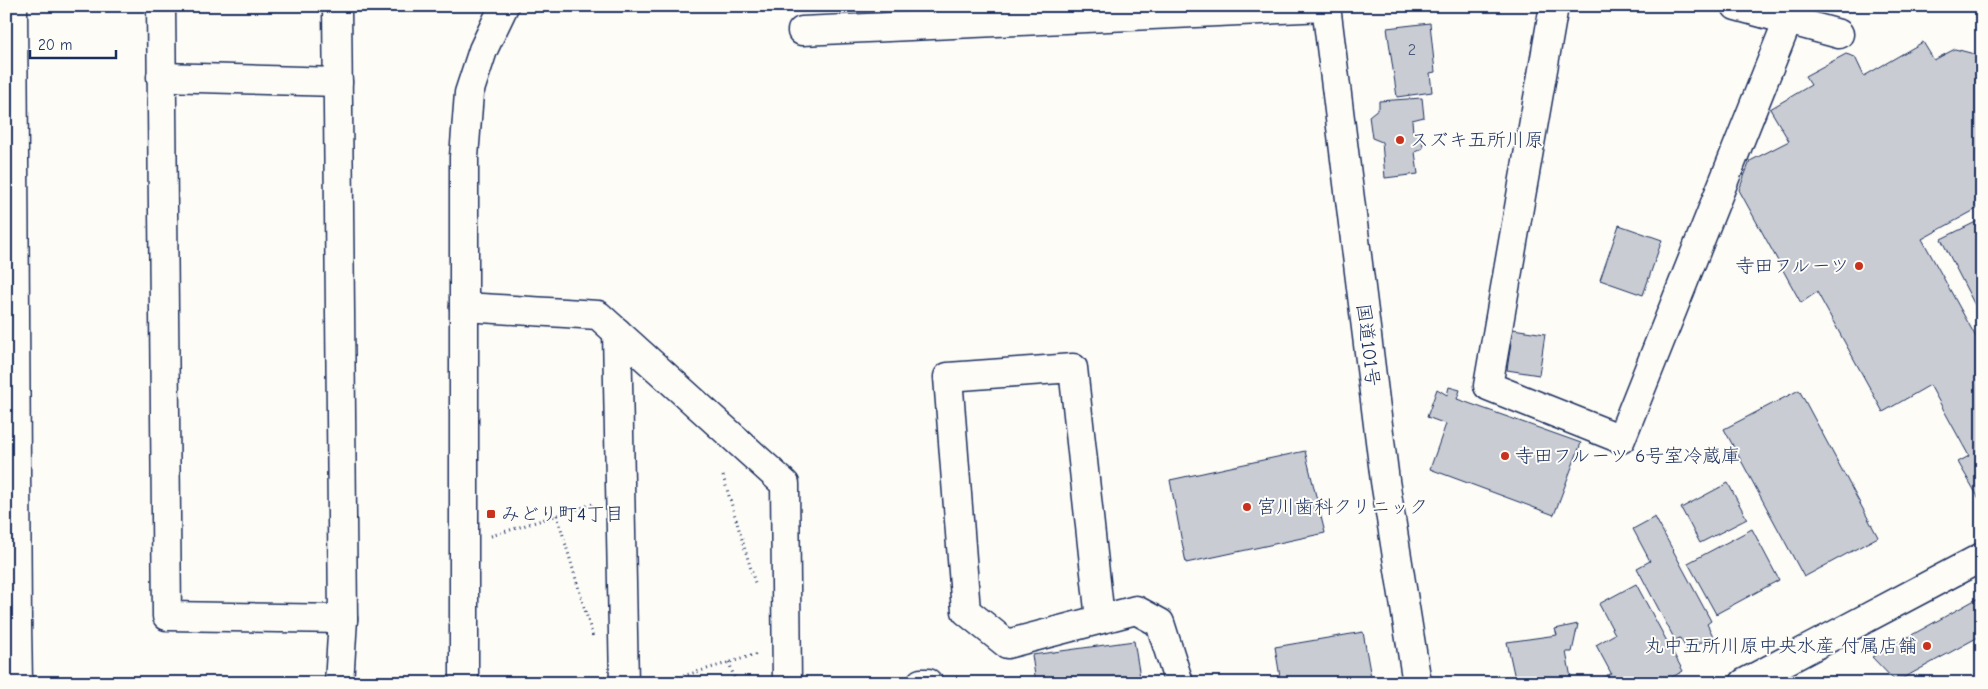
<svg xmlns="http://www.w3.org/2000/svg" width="1988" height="689" viewBox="0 0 1988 689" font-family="'Comic Neue','Klee One',sans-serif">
	<rect width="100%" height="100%" fill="#fdfcf7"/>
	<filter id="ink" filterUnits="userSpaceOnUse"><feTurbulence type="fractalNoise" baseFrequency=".02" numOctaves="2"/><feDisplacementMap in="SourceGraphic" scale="10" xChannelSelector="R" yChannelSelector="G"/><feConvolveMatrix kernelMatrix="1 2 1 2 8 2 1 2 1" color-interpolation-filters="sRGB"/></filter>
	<g filter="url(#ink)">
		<g fill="#c9ccd3" stroke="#1b2f5e">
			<path d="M1430 23 1435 72 1430 73 1432 92 1397 97 1387 28Z"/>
			<path d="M1923 42 1934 60 1955 49 1982 56V206L1922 239 1982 348 1981 502 1958 462 1969 456 1930 385 1883 412 1817 292 1801 303 1739 190 1750 161 1789 141 1770 109 1811 85 1805 76 1846 54 1855 57 1864 76Z"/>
			<path d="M1422 98 1424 117 1412 120 1413 133 1422 132 1423 148 1415 152 1418 174 1385 178 1382 142 1372 138 1369 116 1379 108V101Z"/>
			<path d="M1982 219V319L1941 239Z"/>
			<path d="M1619 225 1662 240 1643 295 1600 280Z"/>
			<path d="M1513 329 1545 334 1539 375 1507 370Z"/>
			<path d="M1449 387 1460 390 1457 399 1581 443 1554 515 1430 469 1446 424 1427 417 1437 389 1447 395Z"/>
			<path d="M1799 390 1878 537 1804 577 1724 429Z"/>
			<path d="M1305 451 1325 533 1186 563 1170 480Z"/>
			<path d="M1728 483 1747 519 1700 543 1681 508Z"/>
			<path d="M1655 517 1711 621 1707 624 1713 636 1687 650 1680 638 1675 640 1637 568 1650 561 1633 529Z"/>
			<path d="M1752 529 1779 580 1716 614 1688 563Z"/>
			<path d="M1636 584 1683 671 1662 683H1594L1611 673 1596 645 1615 634 1599 604Z"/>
			<path d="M1982 596V635L1896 682 1872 657Z"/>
			<path d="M1578 624 1572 652H1566L1572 683H1516L1507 642 1557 635 1555 629Z"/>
			<path d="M1363 632 1372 683H1281L1275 647Z"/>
			<path d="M1134 641 1141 683H1036L1032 655Z"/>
		</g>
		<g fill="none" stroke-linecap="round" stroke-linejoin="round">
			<g stroke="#1b2f5e" stroke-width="31">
				<g id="street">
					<path d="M13 6 17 624"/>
					<path d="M161 6 167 616 343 619"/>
					<path d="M337 6 343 619 339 683"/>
					<path d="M1554 6 1488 386 1621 439 1788 20"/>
					<path d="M1736 6 1839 34"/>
					<path d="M802 31 1326 7"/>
					<path d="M161 77 338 82"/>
					<path d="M464 307 598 315 785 484 787 683"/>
					<path d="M617 332 624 683"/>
					<path d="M1100 619 1073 368 948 377 966 611 1007 644 1136 610 1160 623 1179 683"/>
					<path d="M6 624H17L18 683"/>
					<path d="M921 683H928"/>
					<path d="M1744 683 1982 557"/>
				</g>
			</g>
			<g stroke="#1b2f5e" stroke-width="31">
				<path id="secondary" d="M464 683V157L469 93 483 50 504 6"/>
			</g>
			<g stroke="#1b2f5e" stroke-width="31">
				<path id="highway" d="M1326 6 1385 481 1417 683"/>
			</g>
			<g stroke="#1b2f5e" stroke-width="3" stroke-dasharray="1 4" stroke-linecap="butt">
				<path d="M723 476 756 586"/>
				<path d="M557 515 593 637"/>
				<path d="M491 536 593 504"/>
				<path d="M729 662 736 683"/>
				<path d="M659 683 758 654"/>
			</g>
			<use href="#street" stroke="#fdfcf7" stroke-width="28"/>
			<use href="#secondary" stroke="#fdfcf7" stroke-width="28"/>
			<use href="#highway" stroke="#fdfcf7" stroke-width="28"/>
		</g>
	</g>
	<g fill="#c8321e" stroke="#fdfcf7" stroke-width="2">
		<circle cx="1400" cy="140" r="5"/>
		<circle cx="1859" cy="266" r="5"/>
		<circle cx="1505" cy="456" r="5"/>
		<circle cx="1247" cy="507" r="5"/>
		<rect x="486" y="509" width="10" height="10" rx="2.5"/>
		<circle cx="1927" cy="646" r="5"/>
	</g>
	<g text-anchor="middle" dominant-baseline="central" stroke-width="4" stroke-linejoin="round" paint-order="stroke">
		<g font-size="16" fill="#46567b">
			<text x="1412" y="50">2</text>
		</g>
		<g font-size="19" fill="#1b2f5e" stroke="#fdfcf7" text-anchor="start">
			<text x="1410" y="140">スズキ五所川原</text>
			<text x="1849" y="266" text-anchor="end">寺田フルーツ</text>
			<text x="1515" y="456">寺田フルーツ 6号室冷蔵庫</text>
			<text x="1257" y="507">宮川歯科クリニック</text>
			<text x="501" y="514">みどり町4丁目</text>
			<text x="1917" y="646" text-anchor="end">丸中五所川原中央水産 付属店舗</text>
		</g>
		<g font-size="19" fill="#1b2f5e" stroke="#fdfcf7">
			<text transform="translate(1368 345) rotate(83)">国道101号</text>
		</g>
	</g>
	<rect width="1988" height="689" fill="none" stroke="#fdfcf7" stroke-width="25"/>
	<rect x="12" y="12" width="1963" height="664" fill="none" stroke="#1b2f5e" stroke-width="2" filter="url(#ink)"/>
	<path d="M30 50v8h86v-8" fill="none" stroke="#1b2f5e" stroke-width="2.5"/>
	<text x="38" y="50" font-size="15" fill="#1b2f5e" stroke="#fdfcf7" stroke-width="4" paint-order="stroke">20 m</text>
</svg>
